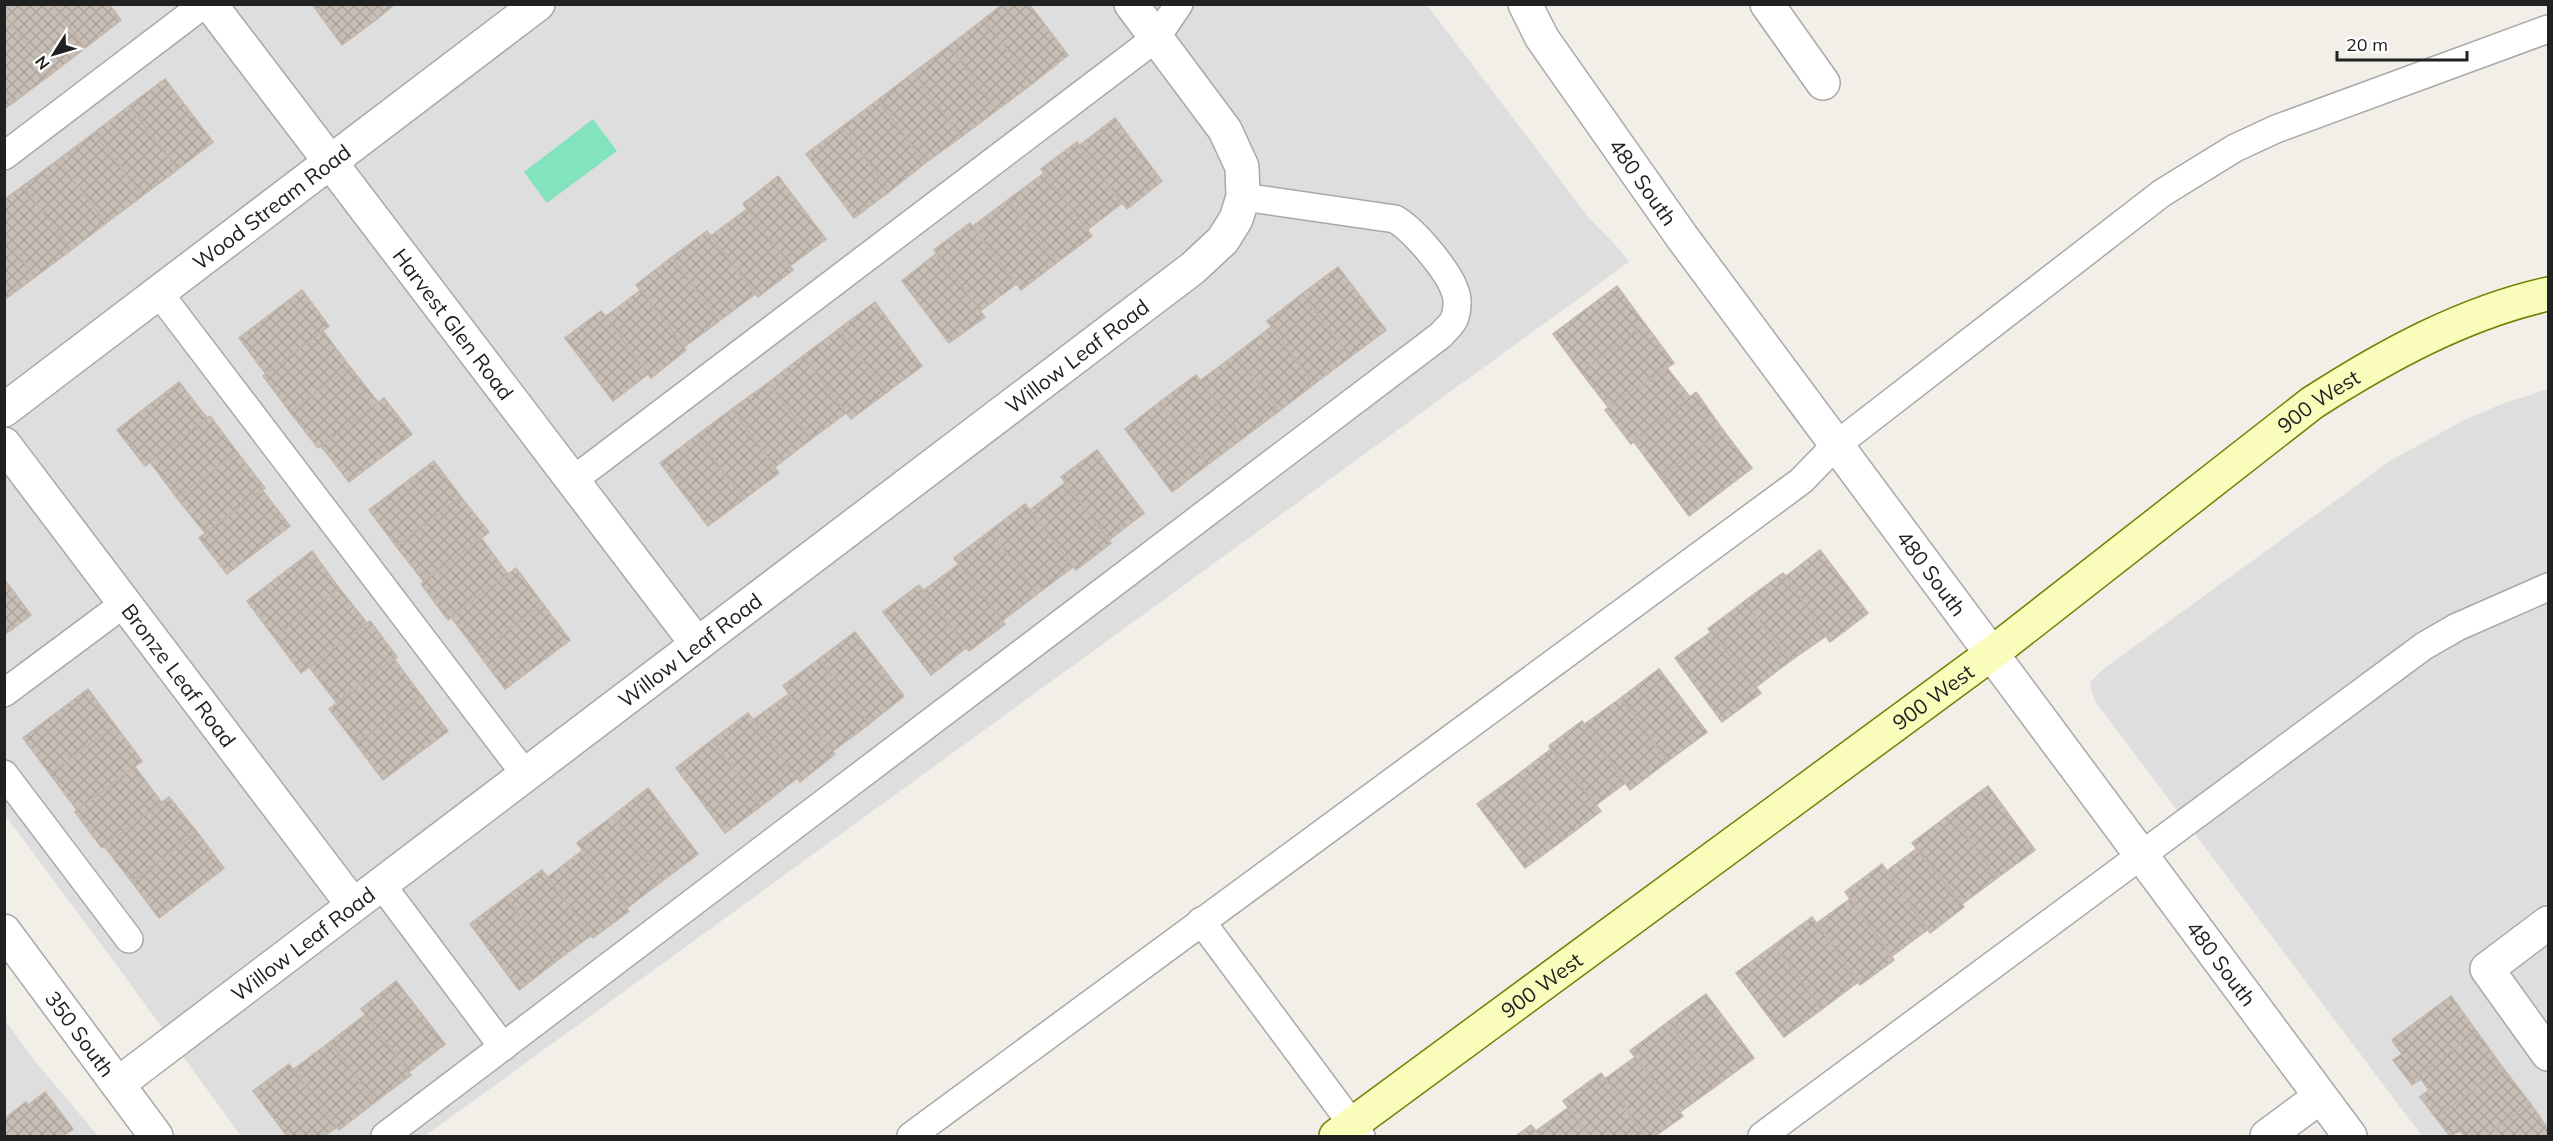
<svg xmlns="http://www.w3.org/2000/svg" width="2553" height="1141" viewBox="0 0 2553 1141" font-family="Mulish,sans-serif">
	<defs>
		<pattern id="building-cross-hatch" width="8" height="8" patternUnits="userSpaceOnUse" patternTransform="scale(1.5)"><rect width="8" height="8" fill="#c7beb6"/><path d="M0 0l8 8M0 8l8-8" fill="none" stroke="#aba39c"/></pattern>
	</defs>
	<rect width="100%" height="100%" fill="#f2eee8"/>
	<g fill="#dfdede">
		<path d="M5 5H1427L1589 218 1620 250 1629 262 425 1136H241L118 967 5 815Z"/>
		<path d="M2548 389V1136H2422L2095 701 2090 687 2091 681 2102 670 2390 461 2464 420 2502 404Z"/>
		<path d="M4 1019 34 1060 98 1136H5Z"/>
	</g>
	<path fill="#83e3be" d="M593 119 617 151 547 203 524 172Z"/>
	<g fill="url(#building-cross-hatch)" stroke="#c4b5a9" stroke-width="1.5">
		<path d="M10 4H52L85 48 50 75 4 15V9Z"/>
		<path d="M52 4H109L121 20 85 48Z"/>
		<path d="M312 4H368L378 18 342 45Z"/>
		<path d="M368 4H395L378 18Z"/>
		<path d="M1003 4H1029L1068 55 1033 83 984 19Z"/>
		<path d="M4 15 50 75 14 102 4 90Z"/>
		<path d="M984 19 1033 83 997 110 949 46Z"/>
		<path d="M949 46 997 110 961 137 913 73Z"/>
		<path d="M913 73 961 137 925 163 878 100Z"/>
		<path d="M165 79 213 142 178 169 129 106Z"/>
		<path d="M4 90 14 102 4 109Z"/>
		<path d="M878 100 925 163 890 191 842 127Z"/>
		<path d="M129 106 178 169 142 196 94 133Z"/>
		<path d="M1115 118 1162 181 1127 209 1079 146Z"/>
		<path d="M842 127 890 191 854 218 806 154Z"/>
		<path d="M94 133 142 196 106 223 58 160Z"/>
		<path d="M1077 142 1122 203 1087 230 1041 169Z"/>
		<path d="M58 160 106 223 71 250 23 186Z"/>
		<path d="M1044 173 1092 236 1056 263 1008 200Z"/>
		<path d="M778 176 826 239 790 266 743 204Z"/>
		<path d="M23 186 71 250 35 277 4 237V200Z"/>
		<path d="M1008 200 1056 263 1021 290 973 226Z"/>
		<path d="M747 209 793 270 758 297 711 236Z"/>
		<path d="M970 223 1016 284 980 311 934 250Z"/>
		<path d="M707 231 755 294 719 321 672 257Z"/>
		<path d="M4 237 35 277 4 300Z"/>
		<path d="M937 253 985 317 949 343 902 281Z"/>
		<path d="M672 257 719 321 684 347 636 285Z"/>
		<path d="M1338 267 1386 330 1350 357 1302 294Z"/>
		<path d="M1617 286 1645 324 1581 372 1553 334Z"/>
		<path d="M302 290 329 326 266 374 239 338Z"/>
		<path d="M641 290 686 350 651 378 605 317Z"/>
		<path d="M1302 294 1350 357 1314 384 1267 321Z"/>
		<path d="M875 302 922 366 887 392 839 329Z"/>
		<path d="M601 311 648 374 613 401 565 338Z"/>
		<path d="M1645 324 1674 363 1608 407 1581 372Z"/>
		<path d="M1271 327 1314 384 1279 411 1236 354Z"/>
		<path d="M839 329 887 392 851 419 803 356Z"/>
		<path d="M323 331 350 367 290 412 263 376Z"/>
		<path d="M1236 354 1279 411 1243 438 1200 381Z"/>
		<path d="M803 356 846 413 811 439 768 383Z"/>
		<path d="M350 367 378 402 318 448 290 412Z"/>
		<path d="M1667 368 1690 397 1631 444 1605 410 1637 386 1639 388Z"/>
		<path d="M1196 375 1243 438 1207 465 1160 402Z"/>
		<path d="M179 382 207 418 145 466 117 430Z"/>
		<path d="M768 383 811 439 775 467 732 409Z"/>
		<path d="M1696 392 1723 430 1660 477 1634 442Z"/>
		<path d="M384 398 412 434 349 482 321 446Z"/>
		<path d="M1160 402 1207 465 1172 492 1125 429Z"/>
		<path d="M732 409 779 473 744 499 696 436Z"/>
		<path d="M210 416 237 452 177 498 150 462Z"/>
		<path d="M1723 430 1752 468 1689 516 1660 477Z"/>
		<path d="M696 436 744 499 708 526 660 463Z"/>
		<path d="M1097 450 1144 513 1109 540 1061 477Z"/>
		<path d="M237 452 265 488 205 533 177 498Z"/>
		<path d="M434 461 461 497 396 546 369 510Z"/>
		<path d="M1065 483 1111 543 1076 570 1030 510Z"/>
		<path d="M262 490 290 526 227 574 199 538Z"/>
		<path d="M461 497 489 532 424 582 396 546Z"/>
		<path d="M1025 504 1073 567 1037 594 990 531Z"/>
		<path d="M990 531 1037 594 1002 621 954 558Z"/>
		<path d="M481 538 508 574 448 620 421 584Z"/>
		<path d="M1820 550 1868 613 1830 642 1785 577Z"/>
		<path d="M312 551 339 588 274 637 247 601Z"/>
		<path d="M959 564 1005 624 969 651 923 591Z"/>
		<path d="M516 568 543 604 478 653 451 617Z"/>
		<path d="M1783 573 1826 636 1790 661 1745 601Z"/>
		<path d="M4 579 31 615 4 635Z"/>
		<path d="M919 585 967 647 931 675 883 612Z"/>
		<path d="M339 588 367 623 301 673 274 637Z"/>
		<path d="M1745 601 1790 661 1756 687 1708 629Z"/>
		<path d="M543 604 570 640 505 689 478 653Z"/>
		<path d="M370 621 397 657 336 702 309 667Z"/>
		<path d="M855 632 904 696 869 724 819 659Z"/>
		<path d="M1711 632 1761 693 1722 722 1675 658Z"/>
		<path d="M394 659 421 695 356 744 329 709Z"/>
		<path d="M819 659 869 724 833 751 783 686Z"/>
		<path d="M1659 669 1707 732 1668 761 1621 698Z"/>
		<path d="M88 689 115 725 50 774 23 738Z"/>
		<path d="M789 694 835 754 800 782 753 720Z"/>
		<path d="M421 695 448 731 383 780 356 744Z"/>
		<path d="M1621 698 1668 761 1630 790 1585 724Z"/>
		<path d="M748 713 797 778 761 806 712 740Z"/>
		<path d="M1582 721 1607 753 1605 755 1625 783 1596 805 1575 777 1573 779 1549 746Z"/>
		<path d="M115 725 142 761 77 810 50 774Z"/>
		<path d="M712 740 761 806 725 833 676 768Z"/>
		<path d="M1551 749 1601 811 1563 840 1516 776Z"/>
		<path d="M135 767 162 803 102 848 75 812Z"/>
		<path d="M1516 776 1563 840 1525 868 1477 804Z"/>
		<path d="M1988 786 2035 850 1997 878 1950 814Z"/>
		<path d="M648 788 698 854 662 881 613 816Z"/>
		<path d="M169 797 197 832 132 882 104 846Z"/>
		<path d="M1950 814 1997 878 1962 904 1912 843Z"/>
		<path d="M613 816 662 881 627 908 577 843Z"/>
		<path d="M197 832 224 868 159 918 132 882Z"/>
		<path d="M1916 849 1964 907 1930 933 1887 871Z"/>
		<path d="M583 850 629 911 593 938 547 878Z"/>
		<path d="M1882 864 1927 930 1892 956 1845 892Z"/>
		<path d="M542 870 591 935 555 962 506 897Z"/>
		<path d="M506 897 555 962 519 990 470 924Z"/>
		<path d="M1850 899 1894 960 1860 985 1817 923Z"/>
		<path d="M1812 917 1858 982 1822 1009 1774 945Z"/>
		<path d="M1774 945 1822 1009 1784 1037 1736 973Z"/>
		<path d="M396 981 445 1044 409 1072 361 1009Z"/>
		<path d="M1706 994 1754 1058 1716 1086 1668 1022Z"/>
		<path d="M2451 996 2477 1032 2410 1082 2393 1060 2402 1054 2392 1040Z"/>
		<path d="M365 1015 411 1075 375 1102 330 1042Z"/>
		<path d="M1668 1022 1716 1086 1680 1112 1630 1051Z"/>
		<path d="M2477 1032 2503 1068 2436 1118 2420 1097 2429 1090 2421 1079 2412 1085 2410 1082Z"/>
		<path d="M330 1042 375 1102 339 1130 293 1070Z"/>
		<path d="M1635 1057 1683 1116 1655 1136H1645L1605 1079Z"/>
		<path d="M289 1064 337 1127 324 1136H287L253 1091Z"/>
		<path d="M2503 1068 2530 1103 2485 1136H2464L2460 1131 2450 1136 2436 1118Z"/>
		<path d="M1601 1073 1626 1107 1624 1109 1645 1136H1590L1563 1101Z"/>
		<path d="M45 1092 73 1129 63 1136H4V1119L26 1102 28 1105Z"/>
		<path d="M2530 1103 2548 1129V1136H2485Z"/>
		<path d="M1568 1108 1590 1136H1540L1536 1131Z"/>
		<path d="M1531 1125 1540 1136H1516Z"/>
	</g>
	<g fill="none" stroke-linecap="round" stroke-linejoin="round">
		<g stroke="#a8a8a8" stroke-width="30">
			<g id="lane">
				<path d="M4 156 204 4"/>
				<path d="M159 293 525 774"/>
				<path d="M572 481 1156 38 1179 4"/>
				<path d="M4 693 125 603"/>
				<path d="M4 774 129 939"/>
				<path d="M381 884 503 1047"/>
				<path d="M1201 921 1361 1136"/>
				<path d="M385 1136 1441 335C1446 329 1453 324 1455 317 1457 310 1458 301 1456 294 1450 272 1414 230 1395 219L1243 197"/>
				<path d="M911 1136 1801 481 1835 446 2162 193 2235 148 2276 129 2548 29"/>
				<path d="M1762 1136 2424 646 2457 627 2548 587"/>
			</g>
		</g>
		<g stroke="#a8a8a8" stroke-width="36">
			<g id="street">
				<path id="s1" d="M210 4 697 644"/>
				<path id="s2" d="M1525 4 1542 38 1682 237 2350 1136"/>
				<path d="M1767 4 1823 83"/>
				<path id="s3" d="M4 410 538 4"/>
				<path id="s4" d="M4 444 353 905"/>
				<path d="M2548 923 2487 969 2548 1054"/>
				<path id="s5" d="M4 931 156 1136"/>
				<path id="s6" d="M118 1084 1193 268 1223 240 1236 219 1243 197 1242 167 1225 130 1131 4"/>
				<path d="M2267 1136 2320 1097"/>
			</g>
		</g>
		<g stroke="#728000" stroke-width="36">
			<g id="secondary">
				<path id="s7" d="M1336 1136 1991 654 2312 403C2385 356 2463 313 2548 294"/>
			</g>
		</g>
		<use href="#lane" stroke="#fff" stroke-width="27"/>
		<use href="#street" stroke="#fff" stroke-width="33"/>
		<use href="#secondary" stroke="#f9fcbb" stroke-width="33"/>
	</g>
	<g text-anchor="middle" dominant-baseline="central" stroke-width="6" stroke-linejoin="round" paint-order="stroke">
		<g font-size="21" fill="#212121" stroke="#fff">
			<text stroke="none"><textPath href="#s2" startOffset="214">480 South</textPath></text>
			<text stroke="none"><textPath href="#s3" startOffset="336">Wood Stream Road</textPath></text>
			<text stroke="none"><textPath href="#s1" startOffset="402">Harvest Glen Road</textPath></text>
			<text stroke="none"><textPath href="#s6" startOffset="1204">Willow Leaf Road</textPath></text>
			<text stroke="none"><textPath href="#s7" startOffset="1227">900 West</textPath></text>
			<text stroke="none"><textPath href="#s2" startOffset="700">480 South</textPath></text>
			<text stroke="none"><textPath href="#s6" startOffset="718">Willow Leaf Road</textPath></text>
			<text stroke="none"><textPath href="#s4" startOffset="290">Bronze Leaf Road</textPath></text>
			<text stroke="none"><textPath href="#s7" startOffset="741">900 West</textPath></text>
			<text stroke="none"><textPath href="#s6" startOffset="232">Willow Leaf Road</textPath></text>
			<text stroke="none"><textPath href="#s2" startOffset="1186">480 South</textPath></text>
			<text stroke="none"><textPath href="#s7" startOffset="255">900 West</textPath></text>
			<text stroke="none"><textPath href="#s5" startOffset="128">350 South</textPath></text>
		</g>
	</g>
	<rect width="2553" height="1141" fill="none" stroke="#212121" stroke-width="12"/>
	<g transform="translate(54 54) rotate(233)" stroke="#ffffff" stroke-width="4.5" paint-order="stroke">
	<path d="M0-4.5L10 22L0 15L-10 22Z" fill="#212121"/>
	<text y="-9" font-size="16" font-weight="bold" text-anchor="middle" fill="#212121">N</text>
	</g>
	<path d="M2337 51v9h130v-9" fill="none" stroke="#212121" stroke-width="3"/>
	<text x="2346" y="51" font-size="18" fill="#212121" stroke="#ffffff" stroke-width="4.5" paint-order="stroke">20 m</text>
</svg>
